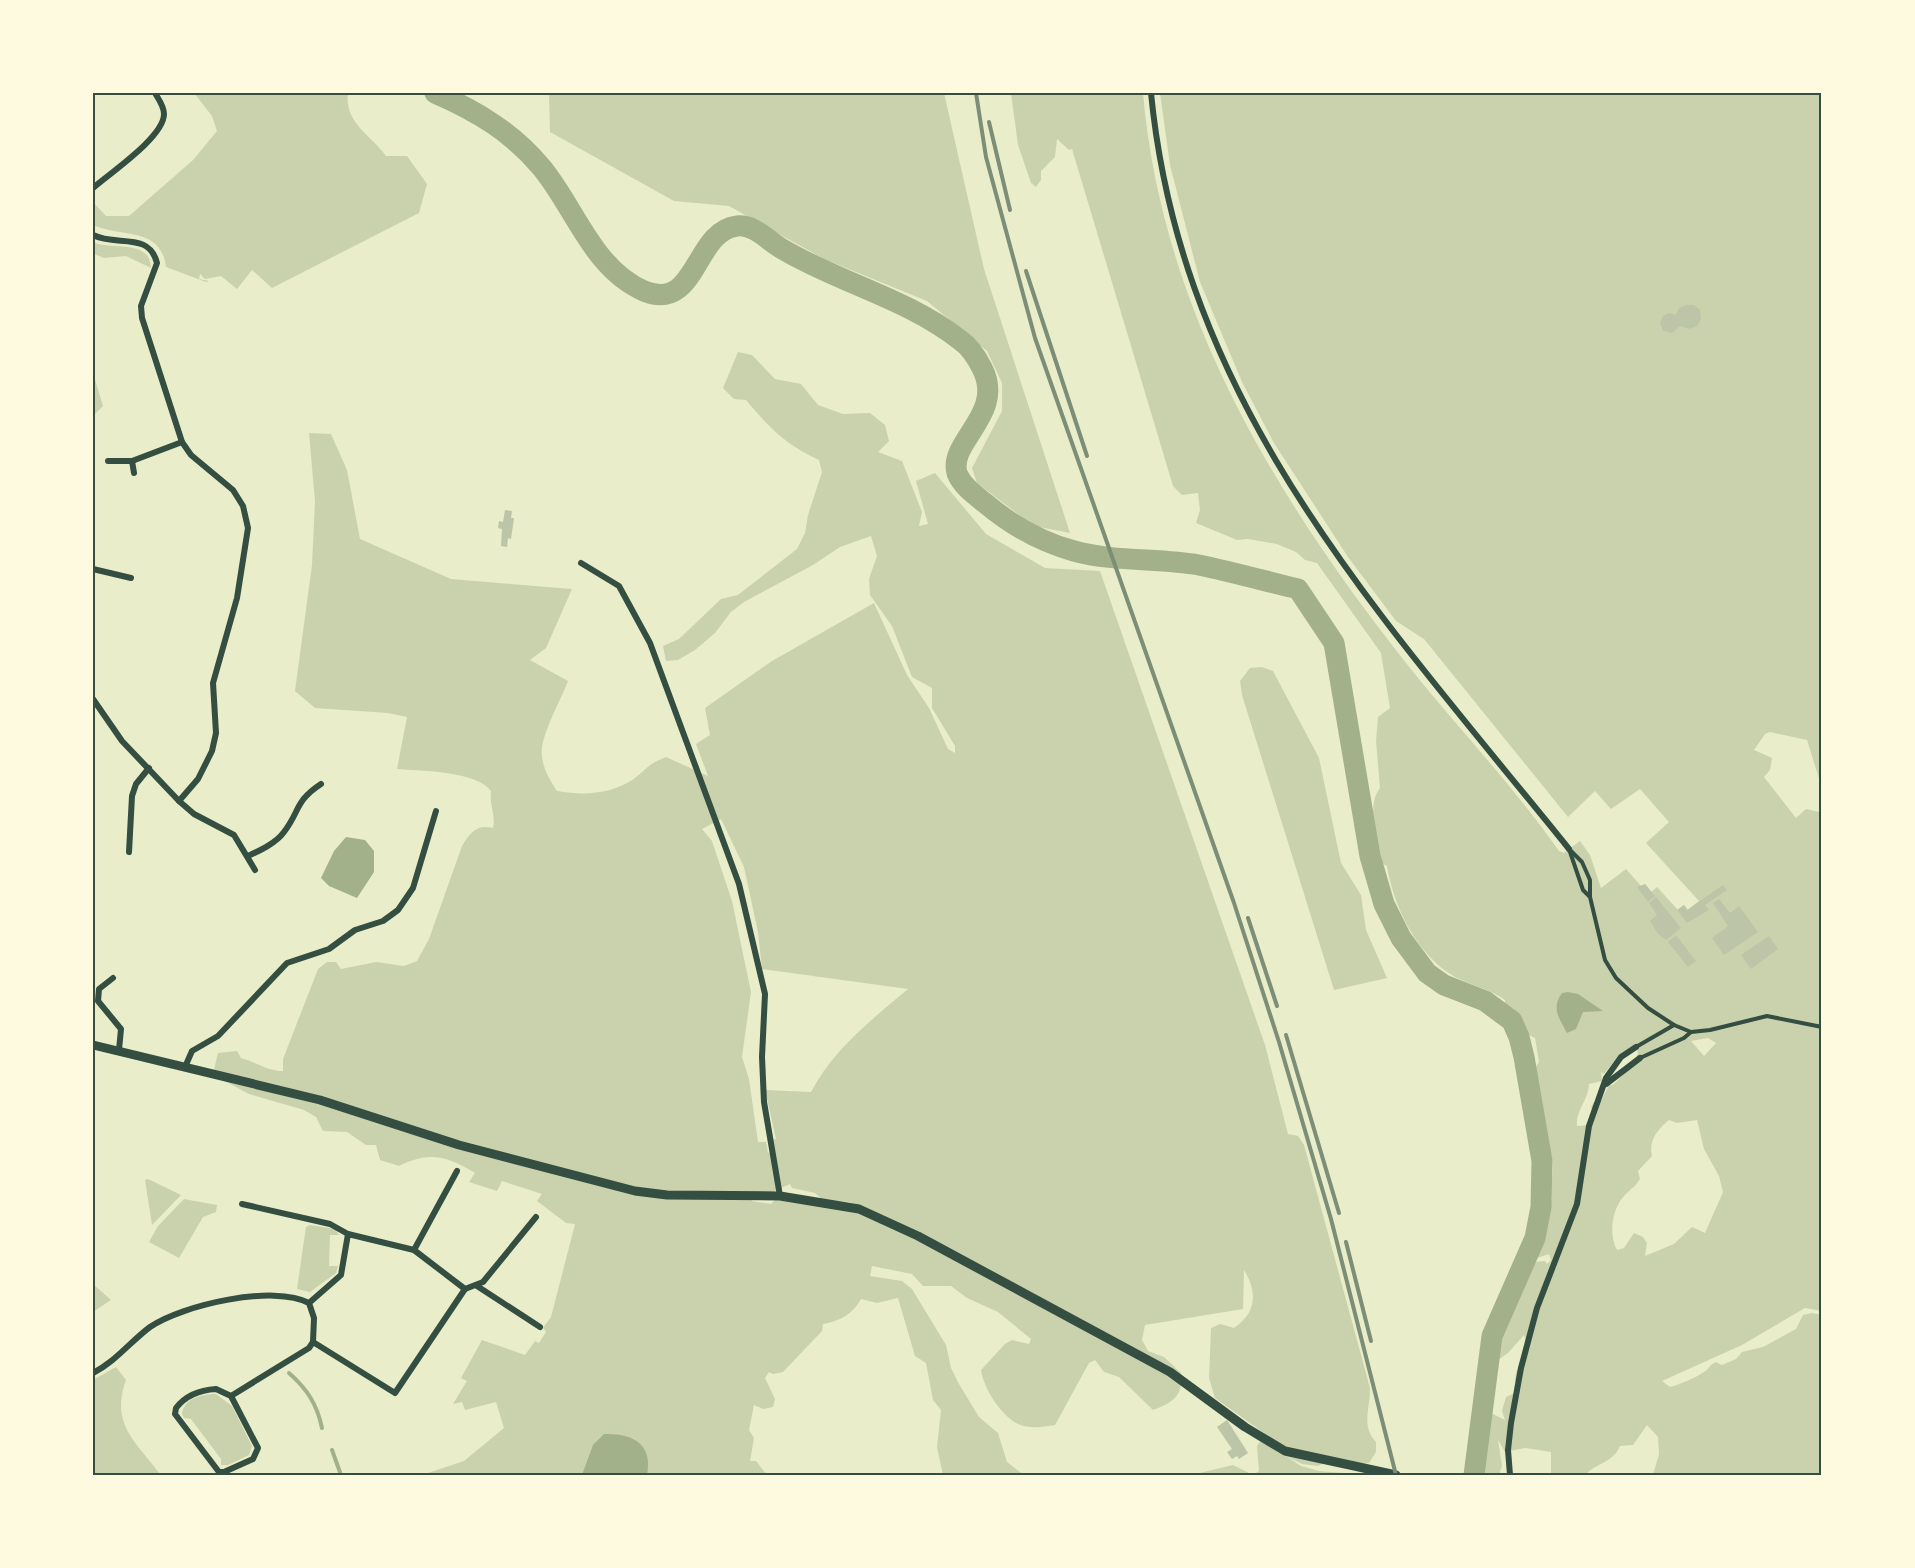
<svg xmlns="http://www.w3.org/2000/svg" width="1915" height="1568" viewBox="0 0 1915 1568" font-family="'Golos Text',sans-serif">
	<rect width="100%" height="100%" fill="#e9edc9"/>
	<g fill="#cad2ad" fill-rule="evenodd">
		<path d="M194 93H348C344 123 371 135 386 156H407L427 184 419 213 272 288 252 270 237 289 221 276 205 279 200 274 199 279 209 281 206 282 166 267C161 226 121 238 93 225V202L106 216H129L193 160 217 131 212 116Z"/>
		<path d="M549 93H944L984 269 1070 533 1034 526 977 483 972 468 1002 411V383L987 351 927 301 824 259 729 206 674 201 550 132Z"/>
		<path d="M1011 93H1143C1162 312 1276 499 1410 668 1459 729 1514 787 1559 851L1564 853 1580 841 1590 855 1601 888 1626 869 1641 886 1645 884 1651 892 1657 887 1678 910 1684 905 1688 910 1699 901 1646 843 1669 822 1640 789 1611 809 1595 791 1568 817 1424 639 1396 621 1348 557 1274 443 1242 382 1200 282 1170 165 1160 93H1822V788L1807 740 1770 732 1765 734 1754 750 1772 758 1770 770 1764 777 1796 818 1806 809 1819 812 1822 808V1311L1805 1308 1742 1345 1662 1381 1670 1387C1681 1384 1695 1378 1704 1372 1709 1369 1710 1364 1716 1362L1722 1365 1736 1359 1742 1352 1763 1347 1796 1329 1803 1315 1812 1313 1822 1315V1475H1653L1659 1454 1658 1437 1647 1425 1633 1445 1620 1446C1613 1463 1596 1463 1585 1475H1551V1452L1525 1448 1505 1452 1498 1440 1502 1466 1499 1475H1478C1475 1461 1483 1455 1485 1442 1487 1434 1480 1427 1482 1418L1493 1414 1505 1420 1502 1411 1506 1397 1519 1391 1515 1381 1516 1372 1528 1346 1524 1335 1508 1353 1494 1363 1488 1358C1486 1341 1490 1327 1496 1311L1510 1304 1511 1301 1505 1294 1509 1283 1528 1276 1532 1262 1545 1261 1547 1264 1551 1260 1549 1254 1537 1258 1532 1254 1531 1241 1544 1237 1535 1221 1536 1212 1552 1200C1550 1183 1557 1162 1548 1146L1543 1148 1533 1140 1539 1128 1545 1127 1533 1097 1536 1091 1530 1076 1539 1062 1535 1038 1527 1034 1526 1028 1519 1023 1518 1015 1510 1016 1505 1009V1000C1490 989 1472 986 1455 977 1417 955 1394 908 1387 866L1381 863C1377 843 1366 805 1380 788L1376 741 1378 717 1390 708 1381 653 1317 563 1305 560 1296 552 1277 544 1248 539 1237 540 1196 523 1200 510 1198 493 1182 495 1173 486 1072 149 1069 150 1057 139 1055 157 1041 171V180L1036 187 1031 183 1018 145ZM1708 1038 1716 1043 1704 1056 1691 1041ZM1635 1045 1638 1053 1633 1065 1613 1085H1609L1601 1101 1594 1102 1591 1107 1595 1117 1591 1125 1577 1126C1575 1112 1589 1099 1589 1084L1602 1081 1601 1072 1604 1074 1618 1056ZM1669 1120 1677 1123 1697 1120 1704 1149 1719 1176 1723 1192 1705 1233 1692 1227 1674 1244 1645 1256 1647 1243 1643 1237 1634 1233 1624 1248 1617 1250C1608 1234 1612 1206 1627 1193 1633 1187 1636 1186 1640 1179L1638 1171 1652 1156C1648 1141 1658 1129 1669 1120Z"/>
		<path d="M93 242C111 251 150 238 151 268L126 256 104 258 94 254Z"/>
		<path d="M738 352 752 355 775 379 801 384 818 405 843 414 870 413 885 425 889 441 878 452 902 461 922 512 919 526 928 524 916 481 935 473 986 534 1045 568 1100 571 1265 1045 1288 1134 1298 1136 1304 1145 1370 1388C1370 1410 1361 1426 1376 1442V1452L1369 1463 1361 1464 1335 1458 1318 1466 1302 1464 1286 1456 1264 1433 1215 1398 1209 1378 1211 1328 1220 1324 1234 1328C1256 1313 1258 1293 1244 1270L1243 1309 1145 1325 1142 1340 1148 1351 1164 1357 1181 1373C1183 1397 1173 1402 1153 1410L1119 1377 1104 1372 1095 1360 1089 1363 1055 1425C1043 1427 1029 1429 1018 1424 1001 1416 983 1387 981 1370L1005 1344 1012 1340 1029 1344 1031 1339 998 1312 967 1298 951 1286H923L912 1274 872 1266 870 1276 902 1281 912 1289 946 1345 951 1368 959 1384 979 1417 998 1433 1007 1462 1024 1475H943L937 1447 941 1410 933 1400 926 1363 915 1356 898 1298 877 1303 861 1299C853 1314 840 1321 823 1324L822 1331 783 1372 773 1374 769 1372 765 1378 775 1399 773 1407 763 1409 754 1405 749 1430 754 1438 750 1461H756L767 1475H422L464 1461 504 1428 496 1402 465 1410 462 1402 453 1404 467 1381 461 1378 482 1340 525 1355 535 1341 539 1343 546 1332 543 1328 551 1317 575 1224 566 1223 537 1201 542 1194 502 1181 497 1191 469 1182 475 1173C449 1157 430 1150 399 1166L380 1160 376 1145H366L347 1132 323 1131 316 1117 304 1110 249 1094 221 1079 214 1070 218 1053 237 1051 241 1058C256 1062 268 1071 283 1071V1059L318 969 327 962H336L341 969 376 962 404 966 417 961 429 939 462 846C470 833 476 824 493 828 496 815 489 804 491 791 477 771 421 771 397 769L407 717 388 713 315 708 295 691 312 565 315 501 309 433 331 434 347 470 360 539 451 579 572 589 546 648 530 660 568 681C561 700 539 738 542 756 543 769 550 780 557 791 582 795 604 795 627 783 643 775 644 765 666 757L708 776 696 744 710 735 705 708 772 661 874 603 907 675 929 708 948 749 955 753V746L932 708V688L912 677 892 626 870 595 869 579 877 556 871 536 840 547 813 565 744 602 731 612 715 633 695 650 678 660 666 661 663 646 679 639 721 599 738 595 797 549 805 533 808 515 822 472 819 460C783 443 771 429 746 400L734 399 723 388ZM721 819 744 867 758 932 762 969 908 989C870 1021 834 1049 811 1092L765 1090 776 1139 771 1140 773 1151 768 1153 766 1142H758L749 1079 742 1057 751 992 732 901 712 841 702 829ZM790 1184 792 1188 815 1193 823 1200 849 1202 867 1208 775 1200 771 1204 752 1201 749 1192H772Z"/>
		<path d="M93 373 103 406 93 416Z"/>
		<path d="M1262 667 1273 671 1319 758 1341 863 1361 895 1366 930 1387 978 1334 990 1242 695 1240 681 1250 668Z"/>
		<path d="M148 1179 181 1195 152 1225 145 1180Z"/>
		<path d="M184 1199 217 1205 216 1212 203 1217 179 1258 149 1242 158 1226Z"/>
		<path d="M310 1225 335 1229 339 1235H330L329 1266H338L336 1273 310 1292 297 1289 306 1227Z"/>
		<path d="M93 1284 111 1300 93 1312Z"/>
		<path d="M116 1367 126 1380C110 1424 136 1442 161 1475H93V1380Z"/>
		<path d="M216 1394 232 1406 252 1446 249 1455 228 1465H221V1459L191 1419 184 1418 182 1414C184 1398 202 1394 216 1394Z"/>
		<path d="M1261 1440 1301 1466 1319 1471 1367 1475H1191L1233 1465 1253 1475 1259 1471 1257 1446Z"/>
	</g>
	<g fill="#a3b18a">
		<path d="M346 837 365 840 374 851V872L357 898 329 886 321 878 334 851Z"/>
		<path d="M1568 992 1578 994 1603 1011 1583 1012 1576 1029 1567 1033C1559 1018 1551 1008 1562 993Z"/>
		<path d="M604 1434C633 1433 653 1444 647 1475H582L593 1445Z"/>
	</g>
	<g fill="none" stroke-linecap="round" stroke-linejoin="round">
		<g stroke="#a3b18a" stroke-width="4">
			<path d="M289 1373C307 1389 317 1404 322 1428"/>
			<path d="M332 1450 341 1475"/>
		</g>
		<path stroke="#a3b18a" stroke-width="21" d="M435 93C477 111 513 133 542 168 575 208 593 269 644 291 697 313 694 231 737 226 755 224 769 242 784 250 840 283 908 299 960 340 969 346 977 358 982 368 1006 414 948 441 957 473 962 486 975 495 985 503 1011 525 1041 542 1074 551 1114 562 1159 558 1199 565 1232 572 1265 581 1298 589L1334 643 1370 856 1384 904 1401 938 1427 973 1444 985 1485 1001 1512 1021 1519 1037 1524 1057 1542 1161 1541 1207 1535 1238 1492 1336 1474 1475"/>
	</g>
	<g fill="#bcc5a7">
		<path d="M1687 305H1694L1700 310 1701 319 1697 326 1689 329 1680 326 1672 333 1663 331 1660 323 1663 316 1669 313 1676 315 1679 308Z"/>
		<path d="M505 510 512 511 511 518H514L511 539 508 538 507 547 501 546 502 529 498 528 499 521 503 522Z"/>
		<path d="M1645 884 1655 896 1648 902 1637 887Z"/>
		<path d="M1723 885 1727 890 1705 905 1709 910 1687 923 1677 910 1684 905 1687 910Z"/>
		<path d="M1656 897 1681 928 1666 940 1658 934 1650 921 1657 915 1649 903Z"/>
		<path d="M1719 899 1730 913 1739 906 1758 932 1724 955 1712 938 1728 926 1713 903Z"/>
		<path d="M1676 935 1696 961 1688 967 1668 942Z"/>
		<path d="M1769 936 1778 949 1751 969 1741 955Z"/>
		<path d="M1227 1420 1248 1453 1239 1459 1237 1456 1232 1459 1227 1452 1232 1449 1217 1427Z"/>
	</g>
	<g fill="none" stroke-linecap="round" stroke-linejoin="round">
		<g stroke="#344e41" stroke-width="4">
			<path d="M1569 849 1582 862 1590 880V897L1605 960 1616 978 1648 1008 1674 1025 1691 1032 1710 1030 1767 1016 1822 1027"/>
			<path d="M1569 849 1583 890 1589 896"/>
			<path d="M1636 1047 1674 1025"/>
			<path d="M1640 1058 1684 1038 1691 1032"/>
		</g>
		<g stroke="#344e41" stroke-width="6">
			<path d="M1151 93C1182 408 1381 615 1569 849"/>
			<path d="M93 188C110 173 164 137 164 114 164 106 159 100 155 93"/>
			<path d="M93 235C116 247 149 231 157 263L141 306 142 318 182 442 191 455 233 490 243 506 248 528 237 598 213 683 216 733 212 751 198 779 179 801"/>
			<path d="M108 461H132L182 442"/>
			<path d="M132 461 134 473"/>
			<path d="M581 563 619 586 650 643 739 884 765 994 762 1057 764 1102 780 1196"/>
			<path d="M93 569 131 578"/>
			<path d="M93 699 122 741 179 801 194 814 234 835 255 870"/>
			<path d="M129 852 132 796 136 784 149 768"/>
			<path d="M248 856C261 850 276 843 284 832 300 811 295 801 321 784"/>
			<path d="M113 978 99 989 98 1001 121 1029 119 1050"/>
			<path d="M185 1067 192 1051 218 1036 287 963 329 949 355 930 383 921 398 910 413 888 436 811"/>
			<path d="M1606 1084 1640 1058"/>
			<path d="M242 1204 330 1224 348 1234"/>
			<path d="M414 1250 457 1171"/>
			<path d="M477 1286 540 1327"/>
			<path d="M465 1289 483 1282 536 1217"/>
			<path d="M93 1373C115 1362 130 1342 150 1327 182 1305 274 1284 309 1303L314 1318 313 1342 395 1393 465 1289 414 1250 348 1234 341 1275 309 1303"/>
			<path d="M216 1389 231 1396 258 1448 253 1459 224 1472H219L175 1414 176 1408C186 1395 200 1390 216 1389Z"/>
			<path d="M231 1396 309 1348 313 1342"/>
			<path d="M1510 1475 1508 1450 1511 1423 1521 1368 1537 1308 1577 1204 1589 1126 1606 1078 1621 1057 1636 1047"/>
		</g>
		<path stroke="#344e41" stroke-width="9" d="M93 1045 320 1100 459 1145 635 1191 667 1195 780 1196 859 1209 918 1236 1170 1372 1245 1427 1285 1451 1396 1475"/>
		<g stroke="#7c8e77" stroke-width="4">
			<path d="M976 93 986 157 1035 338 1234 903 1279 1042 1331 1219 1396 1475"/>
			<path d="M989 122 1010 210"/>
			<path d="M1026 271 1087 456"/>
			<path d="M1248 918 1277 1006"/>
			<path d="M1286 1035 1339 1213"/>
			<path d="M1346 1242 1371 1341"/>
		</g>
	</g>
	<rect width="1915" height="1568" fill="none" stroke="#fefae0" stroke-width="189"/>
	<rect x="94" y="94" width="1726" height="1380" fill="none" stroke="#344e41" stroke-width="2"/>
</svg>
